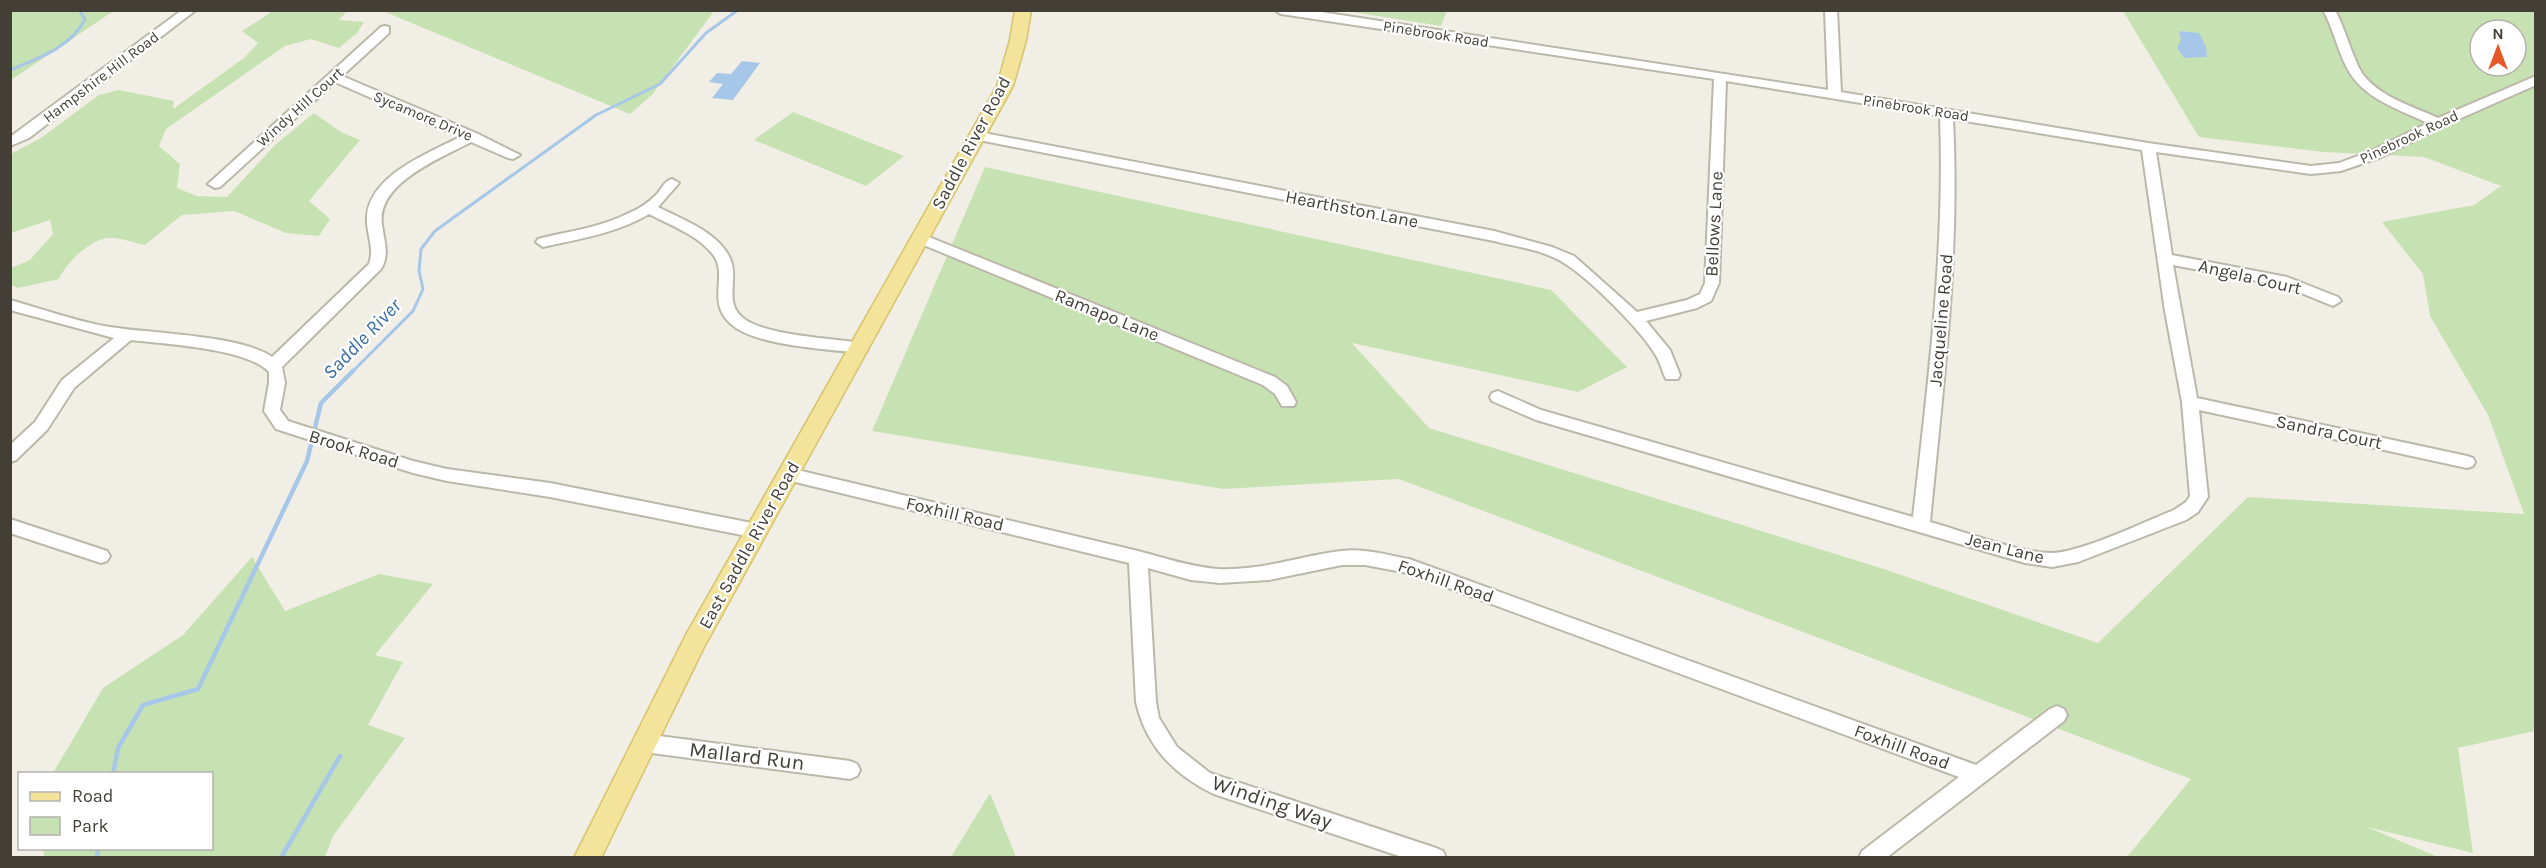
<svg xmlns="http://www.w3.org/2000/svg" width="2546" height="868" viewBox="0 0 2546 868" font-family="Karla,sans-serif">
	<rect width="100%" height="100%" fill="#f1efe5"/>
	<g fill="#c7e2b2" fill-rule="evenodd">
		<path d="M108 11 112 12 11 80V11Z"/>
		<path d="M273 11H347L339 20 364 22 357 33 339 48 311 39 285 46 166 129 159 146 180 164 177 188 197 196 227 197 275 145 314 113 341 132 360 140 309 201 330 219 319 236 286 233 234 211 182 215 145 245C134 243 116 236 106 238 88 242 66 263 59 279L18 288 11 285V268L30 260 53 234 50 220 11 233V203L13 200 10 198 11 154 41 138 99 95 119 90 174 101 173 109 244 58 258 43 242 31Z"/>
		<path d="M383 11H714L652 95 630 114Z"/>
		<path d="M1347 11H1447L1441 26Z"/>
		<path d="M2123 11H2535V731L2458 748 2473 853 2367 827 2438 857H2127L2191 779 1399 479 1223 489 872 431 985 167 1551 290 1627 367 1578 392 1352 343 1429 428 1887 570 2098 643 2248 497 2524 514 2488 415 2430 316 2423 274 2382 222 2474 205 2501 186 2424 157 2324 152 2199 137ZM2480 30H2516V66H2480Z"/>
		<path d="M793 112 904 156 866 186 754 140Z"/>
		<path d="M252 557 285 611 379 574 433 584 375 655 403 662 368 725 405 738 333 836 325 857H44L43 849 212 848V774L53 773 103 688 183 635Z"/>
		<path d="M990 793 1016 857H951Z"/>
	</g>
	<g fill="#a7c7e9">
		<path d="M2179 31 2199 33 2206 46 2207 57 2184 58 2177 48 2181 40Z"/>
		<path d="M742 61 760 63 733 100 712 98 723 84 709 82 717 73 731 74Z"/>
	</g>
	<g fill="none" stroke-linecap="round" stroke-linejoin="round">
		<g stroke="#a7c7e9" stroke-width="3">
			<path d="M10 70C37 59 72 47 85 19L79 10"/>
			<path d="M351 373 413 311 423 289 419 271 421 249 435 231 596 115 660 84 706 33 738 10"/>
		</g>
		<g stroke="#a7c7e9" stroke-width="4.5">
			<path d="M113 774 118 748 143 705 198 689 307 461 321 403 353 371"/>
			<path d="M97 858 98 848"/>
			<path d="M281 858 340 756"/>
		</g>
		<g stroke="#bbb7a9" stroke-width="4">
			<g id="minor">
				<path d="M182 10H196L29 138 10 146V137Z"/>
				<path d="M1275 10H1308L1828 90 1825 10H1837L1841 92 2148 143 2311 166 2339 163 2371 151 2428 123C2398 109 2361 98 2346 66 2337 48 2333 28 2323 10H2335C2345 29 2350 49 2359 68 2373 95 2412 106 2438 118L2536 76V85L2443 126 2381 157 2341 171 2311 174 2156 152 2172 255 2287 277 2338 297 2341 301 2333 306 2284 286 2173 265 2197 398 2467 456 2473 458 2475 462 2473 466 2467 468 2199 410 2208 497 2198 512 2186 520 2078 562 2052 567 2025 563 1536 420 1492 401 1490 397 1492 393 1498 391 1541 410 1913 517C1928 383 1945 251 1940 116L1726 81 1719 283 1711 301 1697 308 1646 321 1670 350 1680 375 1678 379H1666C1662 371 1660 361 1655 354 1640 329 1589 278 1564 263 1544 250 1517 247 1494 241L979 140 972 136 979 132 1494 231 1552 247 1574 256 1637 312 1687 300 1700 294 1705 283 1714 79 1281 14ZM1953 119 2142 150 2165 311 2182 402 2190 496 2186 502 2174 510C2144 522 2080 553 2051 553 2019 553 1963 531 1930 522 1943 387 1960 254 1953 119Z"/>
				<path d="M385 26 389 27V33L342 76 476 133 520 155 513 159 508 158 471 142C441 158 376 183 382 225 384 241 390 254 381 269L282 367 285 383 280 410 288 421 413 461 447 469 550 483 757 524 763 526 766 531 763 536 757 538 550 497 447 481 413 473 276 429 264 411 269 383V372C247 348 164 344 131 340L74 388 47 430 16 460 10 462V445L35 422 62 380 114 338 10 310V300C42 309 73 320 104 326 147 334 239 334 272 357L369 264C375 247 366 234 367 217 370 175 427 154 460 137L335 82 220 187 215 188 208 184 381 27Z"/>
				<path d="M672 179 679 183 658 207C683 220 721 233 731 261 738 281 724 303 743 318 766 336 830 338 860 343L866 344 868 348 866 352 860 353C828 349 755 346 731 324 706 302 728 277 714 256 700 236 670 225 649 214 617 233 579 239 543 247L536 242 538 239C568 231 600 228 629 213 639 209 648 203 656 195 662 189 664 181 672 179Z"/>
				<path d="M919 233 1275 377 1287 386 1296 402 1294 406H1282L1275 394 1263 385 914 241 912 238Z"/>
				<path d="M789 468 1138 551C1165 558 1191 567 1218 569 1261 571 1300 556 1341 551 1364 548 1387 555 1409 559L1976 765 2050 709 2057 706 2064 709 2067 715 2064 721 1886 858H1859L1862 851 1959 777 1408 573 1365 565H1342L1269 580 1220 583 1191 580 1148 568 1156 702 1159 718 1177 747 1210 773 1436 848 1443 851 1446 858H1405L1214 794C1174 775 1146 746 1136 702L1129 563 783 479 781 474 783 469Z"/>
				<path d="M10 519 107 551 110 556 107 561 101 563 10 533Z"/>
				<path d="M644 734 850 761 857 764 860 770 857 776 850 779 644 752 637 749 634 743 637 737Z"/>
			</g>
		</g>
		<g stroke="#d7c36d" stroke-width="3">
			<path id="major" d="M1015 10H1031L1026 40 1013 86 704 647 601 858H574L687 633 997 86 1010 40Z"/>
		</g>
		<use href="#minor" fill="#fff" fill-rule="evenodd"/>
		<use href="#major" fill="#f4e49b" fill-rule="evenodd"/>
	</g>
	<g text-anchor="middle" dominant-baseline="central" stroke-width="4.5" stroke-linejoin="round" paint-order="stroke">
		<g font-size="15" fill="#433f36" stroke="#fff">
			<text transform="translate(1436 34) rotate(9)">Pinebrook Road</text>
			<text transform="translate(101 77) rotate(-37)">Hampshire Hill Road</text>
			<text transform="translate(300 107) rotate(-42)">Windy Hill Court</text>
			<text transform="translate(1916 108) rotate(9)">Pinebrook Road</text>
			<text transform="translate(423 116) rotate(23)">Sycamore Drive</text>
			<text transform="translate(2409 137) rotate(-25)">Pinebrook Road</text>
		</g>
		<g font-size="18" fill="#433f36" stroke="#fff">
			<text transform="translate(971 143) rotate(-62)">Saddle River Road</text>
			<text transform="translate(1352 209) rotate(11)">Hearthston Lane</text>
			<text transform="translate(1714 224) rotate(-87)">Bellows Lane</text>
			<text transform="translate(2250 277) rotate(13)">Angela Court</text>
			<text transform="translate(1107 315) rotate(22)">Ramapo Lane</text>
			<text transform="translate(1941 320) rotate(-85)">Jacqueline Road</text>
			<text transform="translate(2329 432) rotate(12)">Sandra Court</text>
			<text transform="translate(354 449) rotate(17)">Brook Road</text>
			<text transform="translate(955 514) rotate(13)">Foxhill Road</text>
			<text transform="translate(749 545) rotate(-61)">East Saddle River Road</text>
			<text transform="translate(2005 548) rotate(14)">Jean Lane</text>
			<text transform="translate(1446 581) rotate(19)">Foxhill Road</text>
			<text transform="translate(1902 747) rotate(20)">Foxhill Road</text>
		</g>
		<g font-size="20" font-style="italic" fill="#396ca4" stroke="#fff">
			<text transform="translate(362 339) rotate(-46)">Saddle River</text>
		</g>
		<g font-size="21" fill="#433f36" stroke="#fff">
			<text transform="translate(747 756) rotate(7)">Mallard Run</text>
			<text transform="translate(1272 802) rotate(19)">Winding Way</text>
		</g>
	</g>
	<rect width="2546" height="868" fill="none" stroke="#433f36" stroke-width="24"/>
	<rect x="18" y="772" width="195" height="78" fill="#ffffff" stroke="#b4b2af" stroke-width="1.5"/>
	<rect x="30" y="792" width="30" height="9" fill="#f4e49b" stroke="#b4b2af" stroke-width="1.5"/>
	<text x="72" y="802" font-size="18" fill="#433f36">Road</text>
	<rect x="30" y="817" width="30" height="18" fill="#c7e2b2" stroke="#b4b2af" stroke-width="1.5"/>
	<text x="72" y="832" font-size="18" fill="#433f36">Park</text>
	<g transform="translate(2498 48)"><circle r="28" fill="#ffffff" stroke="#b4b2af" stroke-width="1.5"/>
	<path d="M0-4.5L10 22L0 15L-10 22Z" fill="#e55828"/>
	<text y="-9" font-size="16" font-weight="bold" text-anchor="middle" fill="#433f36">N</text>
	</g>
</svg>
